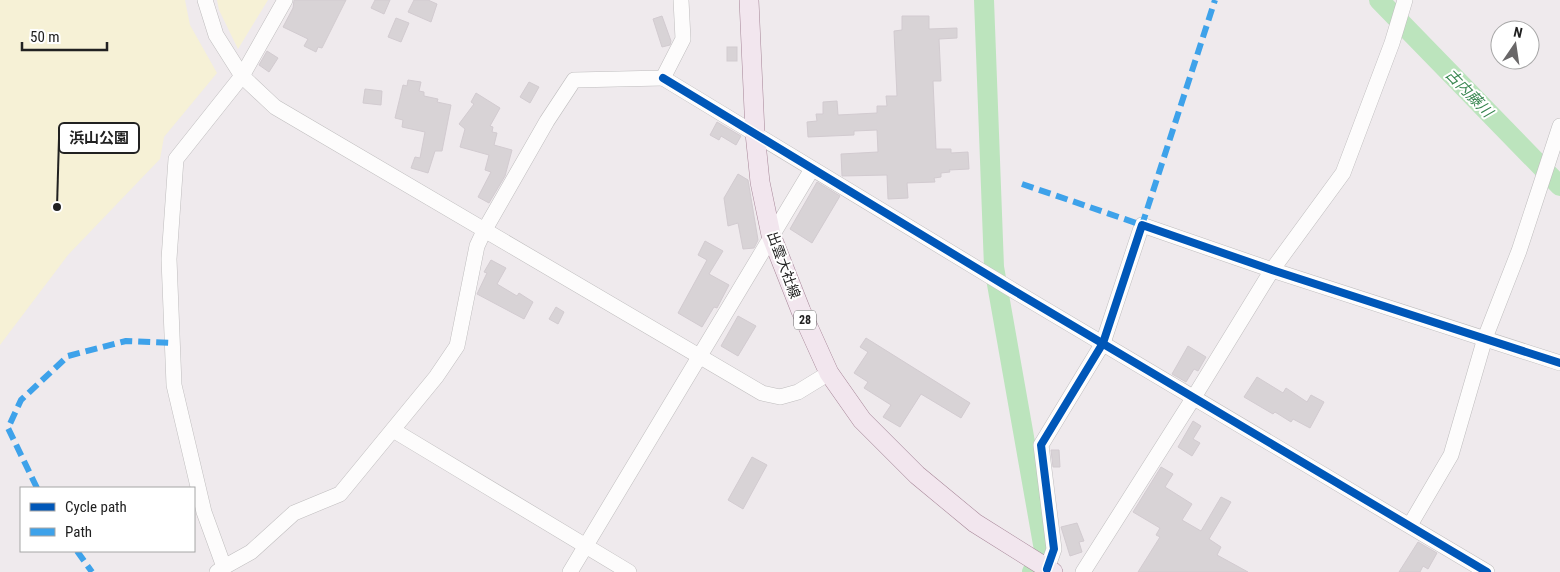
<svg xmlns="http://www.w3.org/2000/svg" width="1560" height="572" viewBox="0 0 1560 572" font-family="'Roboto Condensed','Noto Sans JP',sans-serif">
	<rect width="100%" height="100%" fill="#efeaed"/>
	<g fill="#f6f1d6">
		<path d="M0 0H185L190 25 217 73 164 137 160 159 68 255 0 345Z"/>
		<path d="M217 0H268L238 49 219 10Z"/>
	</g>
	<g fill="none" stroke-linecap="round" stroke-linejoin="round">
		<g stroke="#bce4bd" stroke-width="20">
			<path d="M984 0 994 267 1044 550 1032 572"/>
			<path d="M1379 0 1560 186"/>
		</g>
	</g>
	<g fill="#d8d3d6" stroke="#d2cbd0">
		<path d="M294 0H346L322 48 318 47 316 52 304 46 308 39 283 27 293 8Z"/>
		<path d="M375 0H390L384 14 371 8Z"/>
		<path d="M414 0H428L437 4 431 22 408 12Z"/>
		<path d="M662 16 671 41 670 45 662 47 653 19Z"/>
		<path d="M902 16H929V29L957 28V38L939 39 941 81H933L936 149H951V153L968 152 969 169 949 170 950 172 941 173V177L934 178 935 182 907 183 908 198 888 199 887 175 842 176 841 154 878 152 877 130 854 131V135L808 137 807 122 817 121 816 114H823V102L837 101 838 115 877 113V106H887L886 96H897L894 31 902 30Z"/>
		<path d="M396 18 409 23 401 42 388 37Z"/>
		<rect x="727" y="47" width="10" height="14"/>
		<path d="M267 51 278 58 269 72 259 65Z"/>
		<path d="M408 80 421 82 419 91 424 92V96L438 99 437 102 451 105 442 151H435L428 173 411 168 415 157 420 158 425 132 402 127 403 120 395 118 403 85 407 86Z"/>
		<path d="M529 82 539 87 530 103 520 97Z"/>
		<path d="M365 89 382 91 381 105 363 103Z"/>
		<path d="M476 93 500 108 490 126 493 127 492 132 497 133 494 145 512 150 505 176 489 203 478 197 491 172 485 170 489 155 460 147 465 129 459 124 474 104 471 102Z"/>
		<path d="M717 122 741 136 736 145 721 136 719 140 710 135Z"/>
		<path d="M738 174 748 180 758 240 754 248 743 249 738 223 728 226 724 198Z"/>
		<path d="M817 182 840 196 812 243 790 229Z"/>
		<path d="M705 241 723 251 709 274 729 285 717 308 714 307 702 327 678 313 707 260 698 255Z"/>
		<path d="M491 260 506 268 497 284 517 296 519 293 533 302 524 319 477 294 487 273 484 272Z"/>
		<path d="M556 307 564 312 558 324 549 319Z"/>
		<path d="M738 316 756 326 738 356 721 346Z"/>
		<path d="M866 338 970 403 961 418 921 394 900 427 883 417 891 405 864 388 868 382 854 373 868 352 860 347Z"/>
		<path d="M1188 346 1206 357 1198 371 1194 369 1186 382 1172 374Z"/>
		<path d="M1257 377 1283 393 1286 388 1307 402 1311 395 1324 402 1310 428 1293 419 1291 422 1275 412 1273 414 1244 397Z"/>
		<path d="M1193 421 1201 426 1193 439 1200 443 1192 456 1178 447Z"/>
		<path d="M1051 450H1059L1060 467H1053Z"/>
		<path d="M752 457 767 465 743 509 728 500Z"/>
		<path d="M1161 467 1173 474 1165 487 1192 504 1182 520 1201 531 1221 497 1231 502 1209 539 1221 547 1217 555 1248 572H1138L1160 537 1156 535 1160 528 1133 512Z"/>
		<path d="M1077 523 1084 541 1079 542 1082 552 1070 556 1061 527Z"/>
		<path d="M1418 542 1437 553 1428 569 1423 566 1420 572H1399Z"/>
	</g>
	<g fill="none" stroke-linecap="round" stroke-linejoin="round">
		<g stroke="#bfbdbe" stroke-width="16">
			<g id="minor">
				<path d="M205 0 216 35 242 76 275 107 762 393 780 397 798 392 829 373"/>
				<path d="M663 78 1011 289 1487 572"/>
				<path d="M393 430 629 572"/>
				<path d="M1410 525 1451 455 1485 338 1519 251 1560 126"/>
				<path d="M224 567 251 552 294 513 340 494 436 377 457 346 477 246 484 231 547 121 574 80 663 78 683 39 681 0"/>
				<path d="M1047 569 1054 549 1041 445 1103 343 1142 225 1272 270 1560 363"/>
				<path d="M217 572 224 567 204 512 174 385 169 259 176 159 242 76 285 0"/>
				<path d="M570 572 812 169"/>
				<path d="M1083 572 1194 397 1272 270 1343 173 1392 43 1405 0"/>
			</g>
		</g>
		<g stroke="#a68597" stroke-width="20">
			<path id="major" d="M749 0 755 133 760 182 771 235 801 311 829 373 862 420 917 475 975 523 1053 572"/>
		</g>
		<use href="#minor" stroke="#fdfcfc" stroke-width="15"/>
		<use href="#major" stroke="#f2e6ee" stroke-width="19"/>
		<g stroke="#3ea2ea" stroke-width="6" stroke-dasharray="12 6" stroke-linecap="butt">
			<path d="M1022 184 1142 225 1215 0"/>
			<path d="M37 488 8 428 21 400 68 356 126 341 172 343"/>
			<path d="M77 551 92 572"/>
		</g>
		<g stroke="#fff" stroke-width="11">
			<g id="cycleway">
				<path d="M663 78 1011 289 1487 572"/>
				<path d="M1047 569 1054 549 1041 445 1103 343 1142 225 1272 270 1560 363"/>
			</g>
		</g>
		<use href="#cycleway" stroke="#0057b8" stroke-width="8"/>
	</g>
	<g text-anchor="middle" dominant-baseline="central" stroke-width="4" stroke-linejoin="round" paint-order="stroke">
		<rect fill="#fff" stroke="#646464" stroke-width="1" x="794" y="310.5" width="22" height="19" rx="4"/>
		<g font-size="12" font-weight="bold" fill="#212121">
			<text x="805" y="320">28</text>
		</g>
		<g font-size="14" fill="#212121" stroke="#fff">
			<text transform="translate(784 265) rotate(70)">出雲大社線</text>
		</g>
		<g font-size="15" font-style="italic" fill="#37854f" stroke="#fff">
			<text transform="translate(1469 93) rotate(46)">古内藤川</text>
		</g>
	</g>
	<path fill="none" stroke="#212121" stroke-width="2" d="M57 207L59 138"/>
	<circle fill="#212121" stroke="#fff" stroke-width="2" cx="57" cy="207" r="5"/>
	<rect fill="#fff" stroke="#212121" stroke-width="2" x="59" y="123" width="80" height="30" rx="5"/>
	<g font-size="15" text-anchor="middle" font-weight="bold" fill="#212121">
		<text x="99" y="143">浜山公園</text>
	</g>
	<rect x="20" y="487" width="175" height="65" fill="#ffffff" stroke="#a6a6a6"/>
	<rect x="30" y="503" width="25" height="8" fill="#0057b8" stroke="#a6a6a6"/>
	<text x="65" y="512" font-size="15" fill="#212121">Cycle path</text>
	<rect x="30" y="528" width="25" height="8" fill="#3ea2ea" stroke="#a6a6a6"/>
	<text x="65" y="537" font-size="15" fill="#212121">Path</text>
	<g transform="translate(1515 45) rotate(13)"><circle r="24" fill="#ffffff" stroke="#a6a6a6"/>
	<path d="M0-4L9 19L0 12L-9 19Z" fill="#696768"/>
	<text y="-8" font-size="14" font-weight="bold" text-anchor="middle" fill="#212121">N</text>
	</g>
	<path d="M22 42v8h85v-8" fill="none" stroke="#212121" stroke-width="2.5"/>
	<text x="30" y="42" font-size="15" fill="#212121" stroke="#ffffff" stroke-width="4" paint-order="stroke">50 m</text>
</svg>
